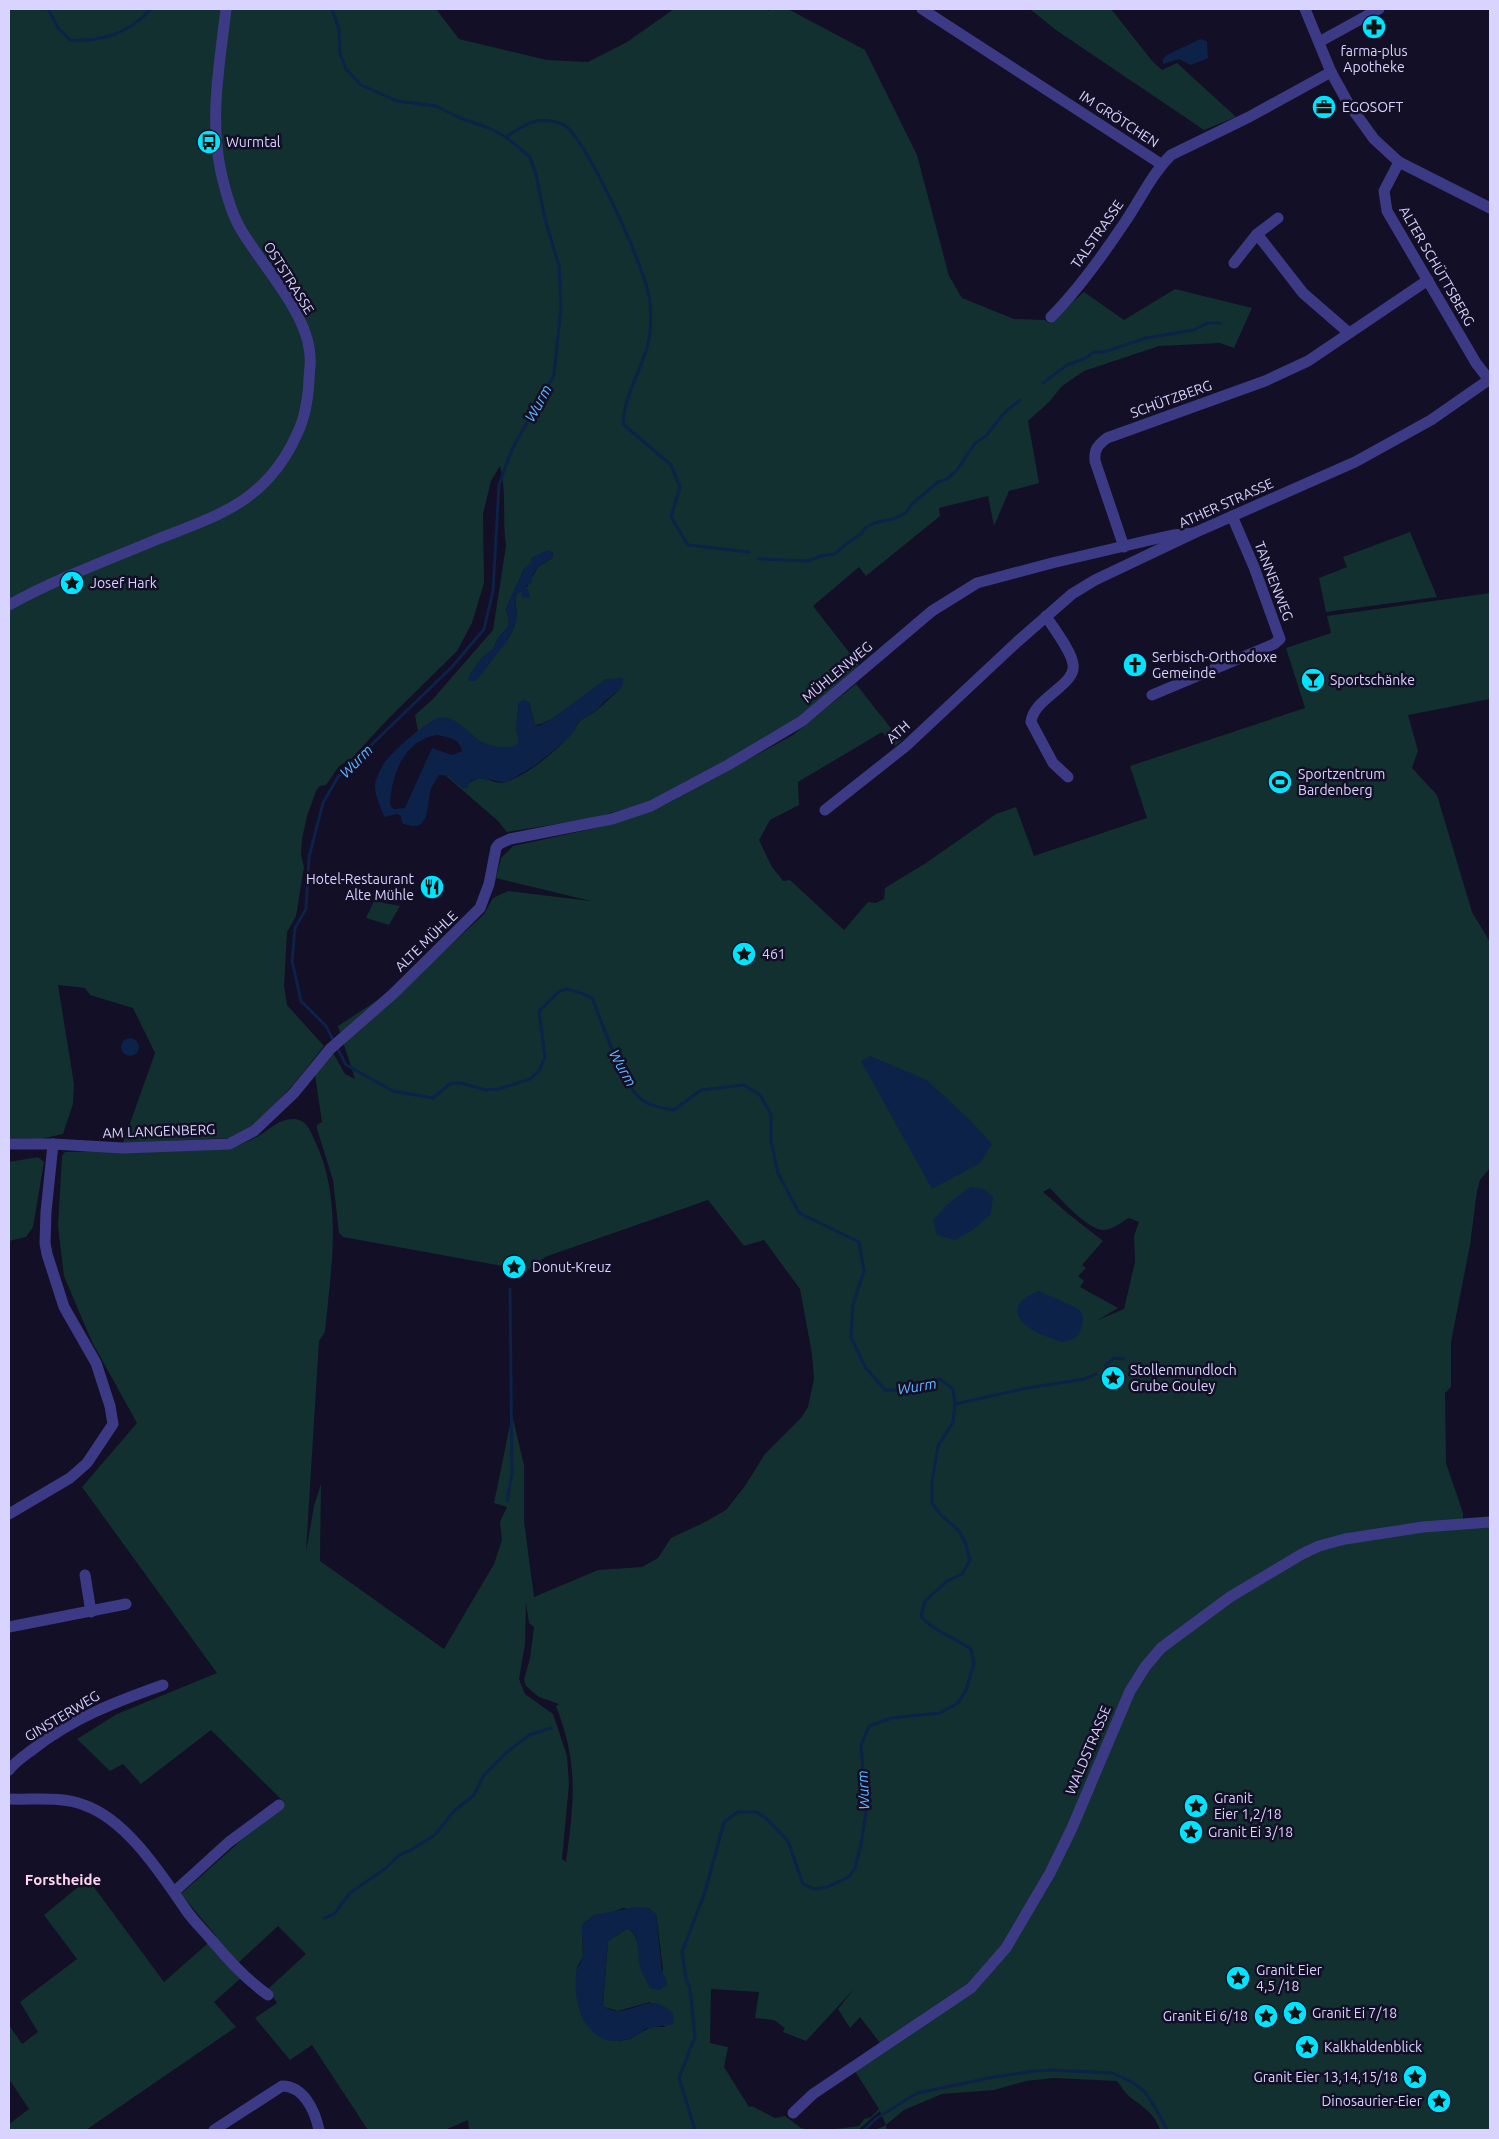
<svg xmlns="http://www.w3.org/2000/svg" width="1499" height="2139" viewBox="0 0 1499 2139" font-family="Ubuntu,sans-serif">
	<rect width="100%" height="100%" fill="#130f26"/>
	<g fill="#12302f" fill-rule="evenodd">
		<path d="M9 9H436L459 39 547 60 588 62 627 42 674 9H766L769 11 770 9H788L865 50 917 155 949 276 962 298 1014 319 1045 320 1049 323 1084 292 1124 320 1175 289 1252 308 1234 348 1220 343 1159 346 1084 371 1062 386 1049 402 1028 421 1039 483 1009 491 994 526 988 496 939 508 940 516 866 576 859 567 813 606 859 665 799 719 779 732 646 803 589 819 507 832 498 821 445 775 449 776 463 788C484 768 491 787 506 782 530 773 554 753 571 734 575 731 576 725 580 721 584 717 591 715 596 711 604 704 611 697 619 690L606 679C593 689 549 726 535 725L529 702 518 704C519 711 516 719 517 727 517 732 521 737 519 742 516 747 511 748 506 748 477 747 475 734 453 721L424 727 418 731 415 715 432 700 493 630 506 546C502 520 507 492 500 466L491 481 483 514 484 583 472 623 457 651 387 720 351 759 339 766 326 785 320 786 317 789 307 816 302 839 301 855 304 867 296 916 287 932 284 986 287 1005 324 1046 294 1084 265 1114 249 1128 229 1138 123 1143 155 1053 133 1008 90 995 85 988 58 985 74 1084 73 1104 63 1134 40 1139 9 1138ZM548 550 553 553 552 558 538 567 523 594 522 591 517 593C514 603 518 611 516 620 511 645 485 663 468 680L481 659 493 649 498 638 508 627 509 620 506 609 524 569Z"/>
		<path d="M1030 9H1111L1153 62 1162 70 1177 63 1236 117 1204 130 1056 30Z"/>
		<path d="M1410 532 1437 597 1326 612 1319 578 1347 567 1343 557Z"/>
		<path d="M1490 593V699L1408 715 1418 751 1412 768 1437 795 1472 912 1490 942V1168L1480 1180 1477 1191 1470 1245 1451 1342V1387L1445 1393 1446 1463 1463 1513V1528L1490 1527V2130H1160C1156 2115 1142 2106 1130 2097 1125 2093 1121 2086 1117 2081L1054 2078 1026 2081 994 2090 942 2094 904 2110 886 2125 887 2130H875L886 2125 880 2111 858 2130H828L859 2126 864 2119 871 2117 879 2109 853 2068 972 1989 1006 1945 969 1988 881 2044 860 2017 850 2028 838 2009 854 1989 806 2041 783 2032 785 2028 774 2020 755 2018 759 1992 711 1989 710 2043 728 2047 724 2067 749 2107 752 2106 775 2118 785 2116 801 2128 810 2130H469L468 2120 445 2130H368L312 2045 290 2060 255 2018 277 2003 268 1989 306 1954 278 1926 238 1963 241 1978 214 2002 236 2027 86 2130H9V2124L29 2109 9 2079V2025L22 2044 38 2032 20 2002 77 1959 44 1915 88 1879 164 1982 216 1936 181 1894 284 1802 211 1730 141 1784 123 1764 110 1771 77 1739 117 1714 217 1673 82 1487 137 1423 92 1342 64 1276 58 1226 62 1156 65 1152 230 1148C239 1145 247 1142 255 1138 269 1131 278 1118 295 1119 305 1120 310 1129 313 1137 344 1197 331 1268 325 1332L319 1341 306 1552 314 1506 321 1484 320 1561 444 1649 494 1564 502 1540 500 1522 507 1507 494 1503 512 1415 524 1465V1521L534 1597 598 1570 642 1567 658 1558 671 1538 705 1522 726 1510 745 1486 765 1454 801 1418 808 1407 814 1379 812 1354 800 1289 764 1240 744 1246 708 1200 545 1257 516 1279 514 1275 502 1266 343 1237 339 1233 333 1180 317 1129V1125L322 1122 315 1075 332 1051 345 1074 355 1079 338 1026 422 971 484 914 493 898 508 891 591 901 496 878 501 858 513 846 596 828 630 818 665 805 793 735 856 684 901 741 895 746 882 732 798 782 799 805 770 820 759 840 772 867 783 881 790 880 844 930 868 902 876 903 884 899 885 888 926 863 996 814 1016 807 1034 856 1147 818 1130 766 1305 708 1286 648 1331 633 1327 616ZM1050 1188C1060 1199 1090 1232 1105 1230 1113 1229 1122 1222 1129 1218L1139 1222 1134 1236 1135 1262 1124 1309 1098 1320 1118 1308 1080 1287 1084 1281 1078 1276 1086 1268 1082 1265 1103 1241 1071 1216 1043 1192ZM526 1603 529 1623 534 1627 530 1658 524 1680 526 1686 539 1697 559 1704 556 1706C579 1765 574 1801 566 1862L562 1859 569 1784 567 1756 553 1714 525 1694 519 1679 525 1644ZM623 1908 656 1914 663 1969 662 1972 641 1969C639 1954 640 1938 628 1928L608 1941 603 2005 604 2007 618 2011 650 2002 665 2027H651L630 2039 618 2041 577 1967 583 1957 582 1925 594 1915 608 1914Z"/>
		<path d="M374 901 400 906 389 925 366 918Z"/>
		<path d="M38 1157 44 1162 33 1227 26 1237 9 1241V1162Z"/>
	</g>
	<g fill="#0c2248" fill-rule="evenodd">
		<path d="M1200 39 1207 41 1208 58 1191 65 1179 59 1163 64V59L1167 55Z"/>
		<path d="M548 550 553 553 552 558C542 564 532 569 532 582L526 586 531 598 522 597V591L517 594C514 603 518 612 516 621 511 641 492 659 481 675L476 681H469V675L481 659 493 649 498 638 508 627 509 620 506 609 508 604 524 569 531 562V558Z"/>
		<path d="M623 678V684L619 690 605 701 596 711 578 722 573 733 552 752 533 767 505 783C493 780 482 776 470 781L467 789 458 785 449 776 439 775C436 780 431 787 430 793 427 809 429 835 402 823L401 816 397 814 384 817C381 806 374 796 375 784 376 778 381 768 384 763 391 753 431 716 443 717 466 720 473 747 503 747 527 748 515 737 516 723 517 716 519 710 518 703L524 700 529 702 535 725 539 726 553 718 606 679ZM438 735C448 738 460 738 462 751L452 755 432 748 405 808 394 809 390 805C391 776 404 739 438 735Z"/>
		<circle cx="130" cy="1047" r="9"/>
		<path d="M870 1056 927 1080 971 1121 992 1144 980 1163 932 1189 861 1061Z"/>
		<path d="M970 1187 984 1189 993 1197 991 1214 973 1230 955 1240 937 1235 933 1220 950 1202Z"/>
		<path d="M1039 1291 1079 1309C1086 1318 1082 1327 1078 1336 1074 1338 1068 1341 1063 1342 1059 1342 1052 1338 1048 1337 1020 1328 1000 1305 1039 1291Z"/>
		<path d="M636 1907 649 1908 656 1914 662 1972 666 1978 667 1985 660 1990 650 1988C647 1982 643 1976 641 1970 636 1955 642 1939 628 1928L608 1941 603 2005 604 2007C609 2009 615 2012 620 2011 644 2007 652 1994 673 2013L674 2024 645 2029C639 2037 625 2041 614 2041 582 2039 573 1999 576 1973 576 1967 581 1965 582 1959 585 1949 581 1936 582 1925L594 1915Z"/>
	</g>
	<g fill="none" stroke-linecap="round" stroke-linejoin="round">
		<g stroke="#0c2248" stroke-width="3">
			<path d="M48 9 59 29 70 40C103 42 129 33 151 9"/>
			<path d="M332 9 339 29 340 53 346 69 361 85 397 101 436 106 460 118 489 128 506 137 530 157 536 174 545 219 559 266 561 307 554 375 512 449 499 485 493 591 484 629 452 667 338 777 323 803 309 857 306 909 295 928 292 961 301 1001 326 1026 346 1065 393 1091 433 1098 451 1083H461L486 1090 499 1089 530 1079 539 1071 545 1057 539 1011C564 989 557 982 592 998 601 1020 623 1085 641 1099 650 1106 662 1108 674 1110L701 1090 744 1085 760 1095 771 1114V1141L778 1173 799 1213 859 1242 864 1271 853 1305 851 1337 865 1367 885 1390H900L915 1383 940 1379 953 1389 955 1404 953 1422 938 1446 932 1482V1503L940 1514 959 1531 965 1542 970 1560 962 1574 947 1581 925 1601 921 1616C932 1630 955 1638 971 1649L974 1664 966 1690 958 1703 940 1713 892 1718 869 1726 861 1745 866 1812 861 1845 855 1868 849 1877 827 1887 814 1889 803 1884 788 1841 766 1818 756 1812H738L724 1822 705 1892 682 1952 686 1979 690 1988 695 2037 679 2078 695 2130"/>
			<path d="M506 137C526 124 537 115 562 124 585 133 649 276 650 302 651 315 651 332 648 344 641 371 624 396 623 424L671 465 680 487 671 517 688 545 749 552"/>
			<path d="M1043 383 1067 365 1086 358 1094 352H1104L1146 338 1194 330 1207 323H1221"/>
			<path d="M759 559 808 561 821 556 835 554 847 543 861 534 866 527 877 522 893 519 906 513 911 505 938 482 947 479 957 470 975 443 986 436 1004 413 1020 400"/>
			<path d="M1105 1366 1114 1358 1124 1359"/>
			<path d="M955 1404 1027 1388 1085 1379 1096 1374"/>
			<path d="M507 1501 512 1474 510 1289"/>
			<path d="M324 1918 334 1914 350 1893 386 1868 399 1855 411 1850 435 1835 453 1812 474 1795 484 1775 506 1753 529 1735 551 1728"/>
			<path d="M864 2130 877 2118 917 2093 994 2077 1035 2071 1053 2070 1112 2073 1132 2082 1145 2092 1156 2109 1167 2130"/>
		</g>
		<g stroke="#3d3a85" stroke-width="11">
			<path d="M922 9 1161 164"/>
			<path d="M1305 9 1331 72 1348 103 1374 139 1399 162 1490 208"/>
			<path d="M1319 42 1379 9"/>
			<path d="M1399 162 1384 191 1387 211 1462 339 1476 363 1490 381"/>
			<path d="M1257 234 1303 293 1349 333"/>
			<path d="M1234 263 1257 234 1278 218"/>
			<path d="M1051 317C1079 289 1103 255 1125 222 1140 200 1152 174 1171 155L1249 117 1331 72"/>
			<path d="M1124 547 1095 461C1094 449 1098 445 1107 438L1265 381 1308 361 1428 280"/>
			<path d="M9 605C56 579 108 560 158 539 186 528 216 518 242 501 266 485 285 461 297 434 305 418 308 399 309 380 309 373 311 364 310 356 308 313 262 266 240 228 231 212 225 190 221 172 209 119 220 61 226 9"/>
			<path d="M1046 616C1053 628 1071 650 1073 664 1077 685 1033 698 1031 722L1053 763 1068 777"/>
			<path d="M1152 695 1274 644 1280 639 1254 567 1232 516"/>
			<path d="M825 810 906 746 1017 642 1072 594 1095 580 1194 533 1355 462 1431 420 1490 379"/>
			<path d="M9 1144H53L123 1148 229 1144 254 1131 294 1093 330 1049 393 994 480 908 489 884 496 848 499 844 510 839 612 819 651 806 728 765 802 721 932 611 977 583 1052 563 1150 540 1173 535 1194 533"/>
			<path d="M9 1514 70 1478 87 1463 113 1424 110 1406 96 1363 64 1307 47 1254 45 1243 46 1212 53 1144"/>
			<path d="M85 1575 91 1612"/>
			<path d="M9 1627 126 1604"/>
			<path d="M9 1770C15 1762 24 1756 32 1750 73 1718 115 1702 163 1685"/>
			<path d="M9 1799C34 1800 61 1796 84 1805 127 1820 161 1874 186 1910 192 1919 201 1928 208 1936 227 1958 244 1978 268 1995"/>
			<path d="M175 1891 229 1842 279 1805"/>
			<path d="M793 2113 813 2094 971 1988 1006 1948 1050 1873 1072 1828 1130 1691 1145 1667 1161 1648 1230 1597 1302 1554 1319 1546 1345 1539 1423 1527 1490 1522"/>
			<path d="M214 2130 282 2086C304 2086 315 2111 319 2130"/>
		</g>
	</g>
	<defs>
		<g id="pharmacy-disc" transform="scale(1.25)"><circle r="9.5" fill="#00e5ff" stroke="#130f26"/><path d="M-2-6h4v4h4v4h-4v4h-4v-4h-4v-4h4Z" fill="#111"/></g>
		<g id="office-disc" transform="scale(1.25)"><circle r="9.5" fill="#00e5ff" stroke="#130f26"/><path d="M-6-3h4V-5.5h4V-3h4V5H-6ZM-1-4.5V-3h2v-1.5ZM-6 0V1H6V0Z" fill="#111"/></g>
		<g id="bus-disc" transform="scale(1.25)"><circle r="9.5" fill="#00e5ff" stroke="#130f26"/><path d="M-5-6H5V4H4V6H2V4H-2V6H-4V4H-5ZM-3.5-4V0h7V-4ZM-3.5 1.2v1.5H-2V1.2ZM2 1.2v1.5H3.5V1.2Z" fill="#111"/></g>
		<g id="sight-disc" transform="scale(1.25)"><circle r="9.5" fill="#00e5ff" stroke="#130f26"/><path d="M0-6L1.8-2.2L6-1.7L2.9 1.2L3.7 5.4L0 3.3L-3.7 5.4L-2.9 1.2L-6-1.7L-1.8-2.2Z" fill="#111"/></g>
		<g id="church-disc" transform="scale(1.25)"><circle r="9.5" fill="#00e5ff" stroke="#130f26"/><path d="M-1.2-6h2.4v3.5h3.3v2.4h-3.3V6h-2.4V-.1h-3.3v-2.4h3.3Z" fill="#111"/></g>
		<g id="bar-disc" transform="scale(1.25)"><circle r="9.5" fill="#00e5ff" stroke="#130f26"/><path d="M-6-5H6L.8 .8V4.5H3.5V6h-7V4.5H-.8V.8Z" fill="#111"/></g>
		<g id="stadium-disc" transform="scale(1.25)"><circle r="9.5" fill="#00e5ff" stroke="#130f26"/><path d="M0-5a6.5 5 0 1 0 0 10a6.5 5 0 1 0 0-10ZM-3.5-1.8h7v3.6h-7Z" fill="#111"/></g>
		<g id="restaurant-disc" transform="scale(1.25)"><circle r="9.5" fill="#00e5ff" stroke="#130f26"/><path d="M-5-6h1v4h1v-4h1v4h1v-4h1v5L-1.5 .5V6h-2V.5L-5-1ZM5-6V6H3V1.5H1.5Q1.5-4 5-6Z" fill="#111"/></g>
	</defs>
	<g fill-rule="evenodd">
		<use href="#pharmacy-disc" x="1374" y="27"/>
		<use href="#office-disc" x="1324" y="107"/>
		<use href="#bus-disc" x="209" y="142"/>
		<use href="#sight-disc" x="72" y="583"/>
		<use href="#church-disc" x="1135" y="665"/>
		<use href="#bar-disc" x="1313" y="680"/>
		<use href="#stadium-disc" x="1280" y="782"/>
		<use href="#restaurant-disc" x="432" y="887"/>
		<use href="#sight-disc" x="744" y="954"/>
		<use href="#sight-disc" x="514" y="1267"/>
		<use href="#sight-disc" x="1113" y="1378"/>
		<use href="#sight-disc" x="1196" y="1806"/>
		<use href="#sight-disc" x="1191" y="1832"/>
		<use href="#sight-disc" x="1238" y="1978"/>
		<use href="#sight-disc" x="1295" y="2013"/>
		<use href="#sight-disc" x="1266" y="2016"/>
		<use href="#sight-disc" x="1307" y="2047"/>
		<use href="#sight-disc" x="1415" y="2077"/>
		<use href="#sight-disc" x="1439" y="2101"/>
	</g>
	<g text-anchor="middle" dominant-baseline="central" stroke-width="5" stroke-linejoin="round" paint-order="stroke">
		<g font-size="14" fill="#d9d4ff" stroke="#130f26" text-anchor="start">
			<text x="1374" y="51" text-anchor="middle">farma-plus<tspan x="1374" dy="16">Apotheke</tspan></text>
			<text x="1342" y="107">EGOSOFT</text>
			<text x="226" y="142">Wurmtal</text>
			<text x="90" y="583">Josef Hark</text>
			<text x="1152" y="657">Serbisch-Orthodoxe<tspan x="1152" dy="16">Gemeinde</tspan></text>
			<text x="1330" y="680">Sportschänke</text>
			<text x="1298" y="774">Sportzentrum<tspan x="1298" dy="16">Bardenberg</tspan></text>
			<text x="414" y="879" text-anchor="end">Hotel-Restaurant<tspan x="414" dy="16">Alte Mühle</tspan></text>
			<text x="762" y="954">461</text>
			<text x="532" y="1267">Donut-Kreuz</text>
			<text x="1130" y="1370">Stollenmundloch<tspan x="1130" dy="16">Grube Gouley</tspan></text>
			<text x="1214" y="1798">Granit<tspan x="1214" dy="16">Eier 1,2/18</tspan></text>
			<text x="1208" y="1832">Granit Ei 3/18</text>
			<text x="1256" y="1970">Granit Eier<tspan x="1256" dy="16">4,5 /18</tspan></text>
			<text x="1312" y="2013">Granit Ei 7/18</text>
			<text x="1248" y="2016" text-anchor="end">Granit Ei 6/18</text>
			<text x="1324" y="2047">Kalkhaldenblick</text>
			<text x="1398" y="2077" text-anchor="end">Granit Eier 13,14,15/18</text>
			<text x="1422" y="2101" text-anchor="end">Dinosaurier-Eier</text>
		</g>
		<g font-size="14" fill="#d9d4ff" stroke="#130f26">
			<text transform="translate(1119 119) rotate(33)">IM GRÖTCHEN</text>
			<text transform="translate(1097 234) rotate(-55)">TALSTRASSE</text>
			<text transform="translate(1437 266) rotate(60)">ALTER SCHÜTTSBERG</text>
			<text transform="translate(289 278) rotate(58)">OSTSTRASSE</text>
			<text transform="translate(1171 399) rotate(-20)">SCHÜTZBERG</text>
			<text transform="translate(1226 503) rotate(-24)">ATHER STRASSE</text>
			<text transform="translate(1274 581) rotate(69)">TANNENWEG</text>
			<text transform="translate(837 672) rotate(-40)">MÜHLENWEG</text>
			<text transform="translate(898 732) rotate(-42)">ATH</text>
			<text transform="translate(426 941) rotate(-44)">ALTE MÜHLE</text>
			<text transform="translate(159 1131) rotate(-2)">AM LANGENBERG</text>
			<text transform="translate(62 1716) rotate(-31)">GINSTERWEG</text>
			<text transform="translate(1088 1750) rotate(-67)">WALDSTRASSE</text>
		</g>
		<g font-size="15" font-style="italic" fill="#62b6ff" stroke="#130f26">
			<text transform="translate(538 403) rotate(-61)">Wurm</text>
			<text transform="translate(356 761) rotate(-45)">Wurm</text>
			<text transform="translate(623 1068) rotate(61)">Wurm</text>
			<text transform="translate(917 1386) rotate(-9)">Wurm</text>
			<text transform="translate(863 1790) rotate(-93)">Wurm</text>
		</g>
		<g font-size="15" font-weight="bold" fill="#ffd6f0" stroke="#130f26">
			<text x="63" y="1879">Forstheide</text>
		</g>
	</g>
	<rect width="1499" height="2139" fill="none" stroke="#d9d4ff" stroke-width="20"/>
</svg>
